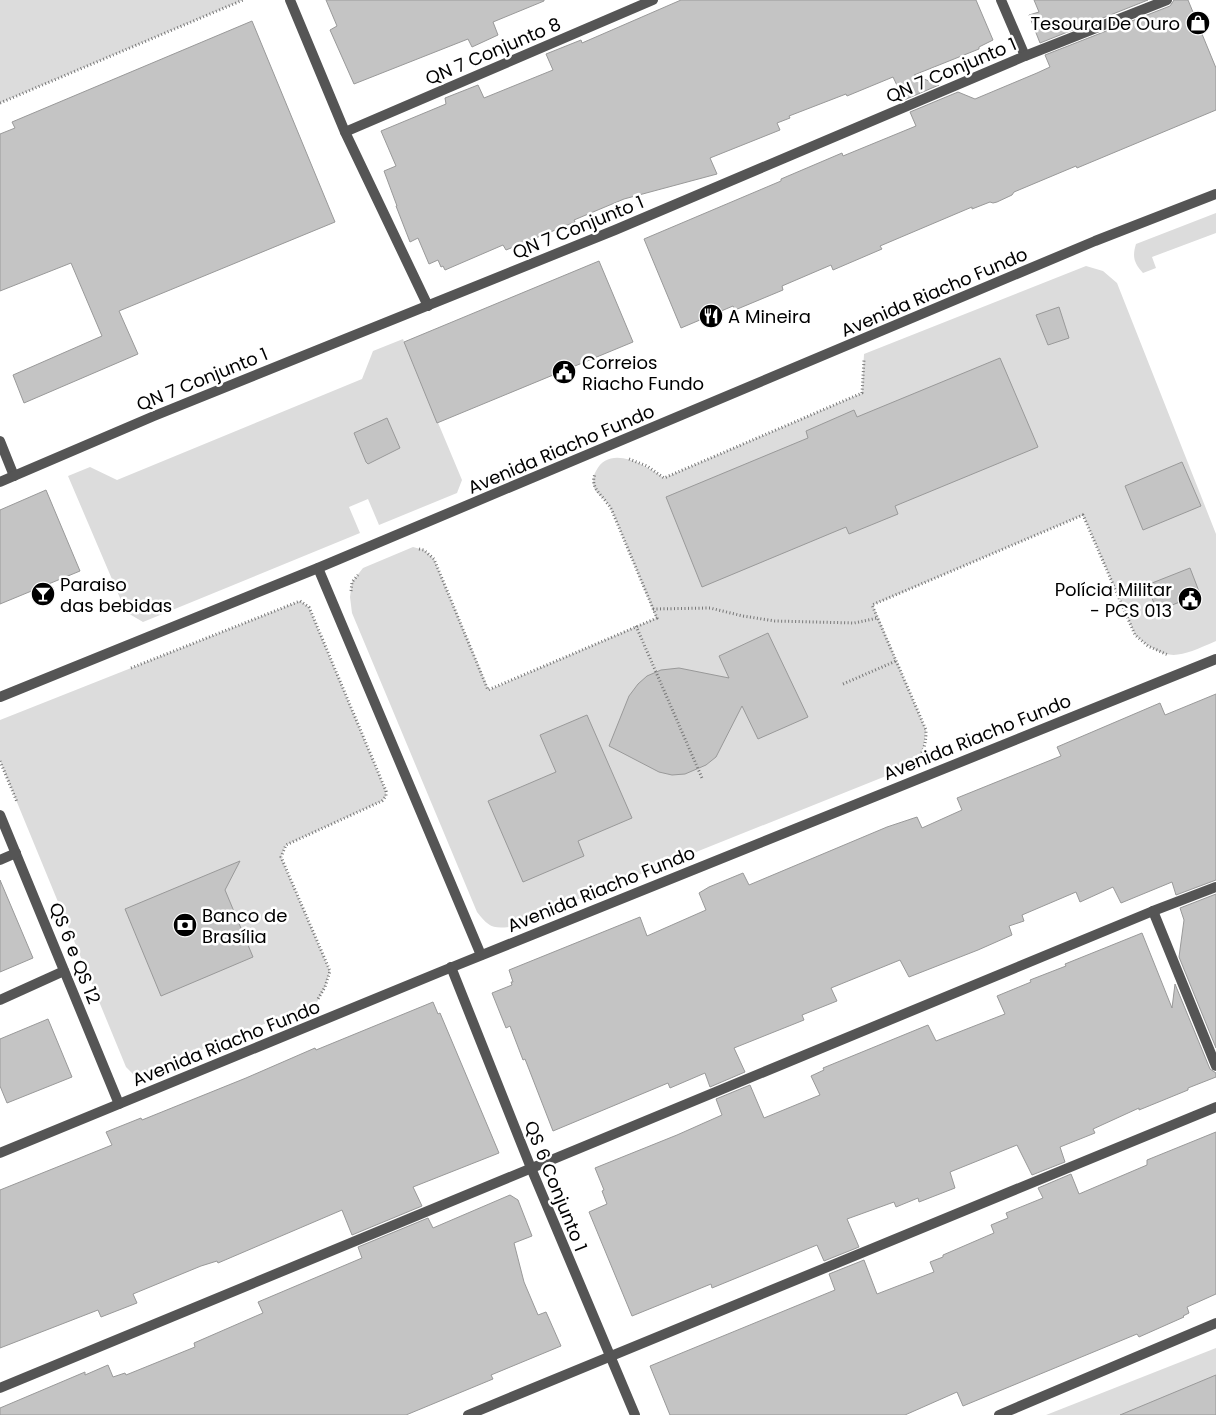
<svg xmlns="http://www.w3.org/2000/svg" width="1216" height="1415" viewBox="0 0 1216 1415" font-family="Poppins,sans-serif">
	<rect width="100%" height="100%" fill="#fff"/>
	<g fill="#dcdcdc">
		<path d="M0 0H243L0 103Z"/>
		<path d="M1216 213V233L1152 257 1156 268 1143 273C1134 263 1132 257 1136 244Z"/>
		<path d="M1086 266 1103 271 1117 283 1216 534V641C1179 657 1168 664 1135 635L1083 515 873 605 926 730 923 751 911 766 509 927C492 929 488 926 477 912L352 613 350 597 352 582 363 568 413 547 424 550 434 559 489 690 656 618 615 518C613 514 611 509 608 504 605 499 598 495 595 490 592 484 593 476 596 471 610 443 647 466 664 478L862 393 864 354Z"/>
		<path d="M403 339 462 480 457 493 379 525 368 499 349 507 360 533 143 622 126 612 68 476 90 467 117 480 362 379 373 351Z"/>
		<path d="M300 601 309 607 386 791V796L382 801 286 845 281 857 330 971 325 987 317 1002 146 1073 133 1074 126 1067 0 761V720Z"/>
		<path d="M1216 1348V1415H1046Z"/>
	</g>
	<g fill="#c4c4c4" stroke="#999">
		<path d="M326 0H544V1L493 22 498 35 472 47 468 39 354 84 330 30 337 26Z"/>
		<path d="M681 0H976L993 40 979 47V49L914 75 939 85 904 100 893 77 847 96 846 94 789 116 790 118 777 123 780 130 710 158 717 174 624 199 574 220 575 222 506 250 503 245 445 270 443 266 441 267 438 260 429 264 418 238 410 242 396 206H397L384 171 396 166 381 131 446 104 445 98 478 85 484 98 553 70 546 54 581 40 582 43Z"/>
		<path d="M1034 0H1148L1040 43 1029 15 1039 12Z"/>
		<path d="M1174 0H1188L1216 68V110L1077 168 1076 166 1014 192 1012 195 997 202 993 203 990 202 972 209V207L880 246 882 249 833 270 831 265 782 286 783 290 735 310 733 306 681 328 644 239 781 181V179L842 153 843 156 916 126 910 112 958 92 975 99 1037 73 1050 67 1045 55 1170 6Z"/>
		<path d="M252 21 335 222 119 311 138 354 24 403 13 375 102 336 71 263 0 291V134L15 128 12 122Z"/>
		<path d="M599 261 633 342 437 423 404 342Z"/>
		<path d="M1059 307 1069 338 1048 345 1036 315Z"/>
		<path d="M1000 358 1038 447 895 506 898 514 849 534 846 527 702 587 666 497 808 438 806 431 854 410 857 417Z"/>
		<path d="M387 418 400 448 368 464 366 462 354 433Z"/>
		<path d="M1182 462 1201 506 1143 530 1125 486Z"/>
		<path d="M46 490 80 571 0 604V510Z"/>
		<path d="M1190 568 1200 594 1157 611 1147 585Z"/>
		<path d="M768 633 808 717 758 739 742 706 716 757 706 765 685 774 672 775 659 772 609 746 629 696 638 684 647 676 661 670 679 668 729 678 719 656Z"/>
		<path d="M1216 694V880L1176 895 1172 882 1121 903 1113 887 1080 902 1076 892 1022 915 1024 921 1009 926 1012 935 978 950 909 977 900 960 831 988 837 1001 802 1015 804 1020 734 1048 745 1072 710 1087 705 1073 670 1088 668 1083 553 1131 525 1059 523 1060 510 1026 506 1028 492 993 512 985 511 982H513L509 970 640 917 647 936 706 910 699 893 709 887 743 873 749 885 887 827 917 817 922 828 962 810 957 798 1061 756 1057 747 1160 703 1165 715Z"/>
		<path d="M587 715 632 818 578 841 584 856 523 882 488 801 556 772 540 735Z"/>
		<path d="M240 861 225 890 253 957 161 996 125 909Z"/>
		<path d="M0 880 33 958 0 972Z"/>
		<path d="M1216 894V1048L1179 957 1184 920 1180 908Z"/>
		<path d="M1142 933 1172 1008 1175 984 1210 1069 1216 1073V1077L1188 1088V1090L1139 1110V1108L1093 1129 1095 1133 1060 1147 1065 1162 1032 1175 1017 1145 950 1172 955 1188 919 1202 918 1198 896 1207 894 1202 847 1219 859 1247 824 1261 817 1245 712 1288 711 1284 632 1316 589 1212 607 1204 602 1191 604 1190 595 1168 677 1135 722 1115 716 1099 750 1085 764 1118 820 1095 811 1076 824 1070 823 1068 928 1025 936 1041 1005 1014 997 996 1031 982 1030 980 1066 966 1065 964Z"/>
		<path d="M433 1002 438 1014 440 1013 499 1153 413 1187 422 1206 352 1235 342 1210 218 1263 217 1261 201 1266 133 1294 137 1303 101 1317 98 1310 0 1348V1190L112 1145 106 1132 141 1118 142 1120 246 1078 315 1048 316 1050Z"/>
		<path d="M48 1019 72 1077 7 1103 0 1086V1039Z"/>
		<path d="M1216 1132V1294L1187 1307 1189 1313 1183 1316 1184 1317 1139 1337 1137 1334 963 1406 957 1392 905 1415H670L650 1366 835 1290 829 1274 864 1260 877 1294 934 1272 930 1262 943 1257V1255L994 1233 991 1225 1008 1218 1006 1213 1043 1198 1038 1188 1071 1174 1079 1194 1147 1165V1160Z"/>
		<path d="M510 1195 518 1200 532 1236 514 1243 524 1282 538 1315 546 1312 561 1346 491 1375 493 1379 406 1415H0V1408L85 1372V1375L108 1365 113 1377 125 1373 126 1375 195 1347 194 1343 263 1313 258 1302 362 1258 358 1247 428 1218 433 1228Z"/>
		<path d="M1216 1375V1415H1120Z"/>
	</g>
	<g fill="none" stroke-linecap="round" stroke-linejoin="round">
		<g stroke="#777" stroke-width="3" stroke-dasharray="1 2.5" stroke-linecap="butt">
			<path d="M0 103 243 0"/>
			<path d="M629 459 647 466 664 478 862 393 864 360"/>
			<path d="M419 549 424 550 434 559 488 690 657 618 615 518C613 513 611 507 607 503 600 493 590 487 595 474"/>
			<path d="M351 591 352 582 358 575"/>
			<path d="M653 609 710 608 743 616 775 621 854 623 878 618"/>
			<path d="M636 626 702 778"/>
			<path d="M131 668 300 601 309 607 386 791V796L382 801 286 845 281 857 330 971 325 987 318 999"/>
			<path d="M843 684 896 661"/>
			<path d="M920 756C925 748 926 740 926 730L872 605 1083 515 1135 635 1148 646 1168 655"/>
			<path d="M0 761 17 802"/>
		</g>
		<g stroke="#555" stroke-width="10">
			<path d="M0 815 119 1104"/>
			<path d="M0 860 16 853"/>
			<path d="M0 1000 64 971"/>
		</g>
		<g stroke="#555" stroke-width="10">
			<path d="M290 0 345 132 428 306"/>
			<path d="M1001 0 1025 56"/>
			<path d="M345 132 653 0"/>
			<path d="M0 441 14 476"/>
			<path d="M0 482 154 416 615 230 1025 56 1167 0"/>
			<path d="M318 568 481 955"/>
			<path d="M1153 911 1216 1066"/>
			<path d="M451 967 531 1168 635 1415"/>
			<path d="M0 1388 1153 911 1216 887"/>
			<path d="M468 1415 1216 1107"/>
			<path d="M999 1415 1216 1323"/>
		</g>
		<g stroke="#555" stroke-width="10">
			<path d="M0 697 318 568 1095 241 1216 194"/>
			<path d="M0 1153 440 972 1216 659"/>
		</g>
	</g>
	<defs>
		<g id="shop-disc" transform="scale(1.25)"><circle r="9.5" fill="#000" stroke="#fff"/><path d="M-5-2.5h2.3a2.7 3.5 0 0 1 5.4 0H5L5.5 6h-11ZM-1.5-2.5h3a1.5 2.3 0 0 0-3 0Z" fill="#fff"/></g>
		<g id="restaurant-disc" transform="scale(1.25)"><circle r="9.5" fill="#000" stroke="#fff"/><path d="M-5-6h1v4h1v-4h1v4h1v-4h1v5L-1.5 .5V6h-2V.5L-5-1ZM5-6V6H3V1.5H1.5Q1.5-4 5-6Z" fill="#fff"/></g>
		<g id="civic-disc" transform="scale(1.25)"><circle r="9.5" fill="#000" stroke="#fff"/><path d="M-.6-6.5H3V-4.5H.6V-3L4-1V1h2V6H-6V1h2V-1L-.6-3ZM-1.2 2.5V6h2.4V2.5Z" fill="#fff"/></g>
		<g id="bar-disc" transform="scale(1.25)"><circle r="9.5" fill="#000" stroke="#fff"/><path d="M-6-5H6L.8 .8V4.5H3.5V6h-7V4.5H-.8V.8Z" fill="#fff"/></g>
		<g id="bank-disc" transform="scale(1.25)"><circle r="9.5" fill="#000" stroke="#fff"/><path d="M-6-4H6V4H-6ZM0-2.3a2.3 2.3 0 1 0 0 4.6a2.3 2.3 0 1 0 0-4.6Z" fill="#fff"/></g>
	</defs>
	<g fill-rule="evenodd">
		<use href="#shop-disc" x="1198" y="23"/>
		<use href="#restaurant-disc" x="711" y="316"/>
		<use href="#civic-disc" x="564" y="372"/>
		<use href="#bar-disc" x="43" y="594"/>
		<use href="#civic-disc" x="1190" y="599"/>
		<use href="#bank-disc" x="185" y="925"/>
	</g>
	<g text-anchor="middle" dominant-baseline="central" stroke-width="5" stroke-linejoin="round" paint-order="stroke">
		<g font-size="18" fill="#000" stroke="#fff" text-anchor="start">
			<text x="1180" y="23" text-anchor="end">Tesoura De Ouro</text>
			<text x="728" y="316">A Mineira</text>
			<text x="582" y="362">Correios<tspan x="582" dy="21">Riacho Fundo</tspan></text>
			<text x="60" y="584">Paraiso<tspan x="60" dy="21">das bebidas</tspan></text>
			<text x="1172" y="589" text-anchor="end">Polícia Militar<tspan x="1172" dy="21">- PCS 013</tspan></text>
			<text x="202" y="915">Banco de<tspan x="202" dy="21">Brasília</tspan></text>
		</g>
		<g font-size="18" fill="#000" stroke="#fff">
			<text transform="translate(493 51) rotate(-23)">QN 7 Conjunto 8</text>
			<text transform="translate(951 70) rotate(-23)">QN 7 Conjunto 1</text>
			<text transform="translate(578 227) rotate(-22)">QN 7 Conjunto 1</text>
			<text transform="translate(934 292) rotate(-23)">Avenida Riacho Fundo</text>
			<text transform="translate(202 379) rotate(-22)">QN 7 Conjunto 1</text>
			<text transform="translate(561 449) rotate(-23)">Avenida Riacho Fundo</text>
			<text transform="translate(977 737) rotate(-22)">Avenida Riacho Fundo</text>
			<text transform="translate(601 889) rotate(-22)">Avenida Riacho Fundo</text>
			<text transform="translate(75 953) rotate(68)">QS 6 e QS 12</text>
			<text transform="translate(226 1043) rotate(-22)">Avenida Riacho Fundo</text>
			<text transform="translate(556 1186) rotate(68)">QS 6 Conjunto 1</text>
		</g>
	</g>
</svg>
